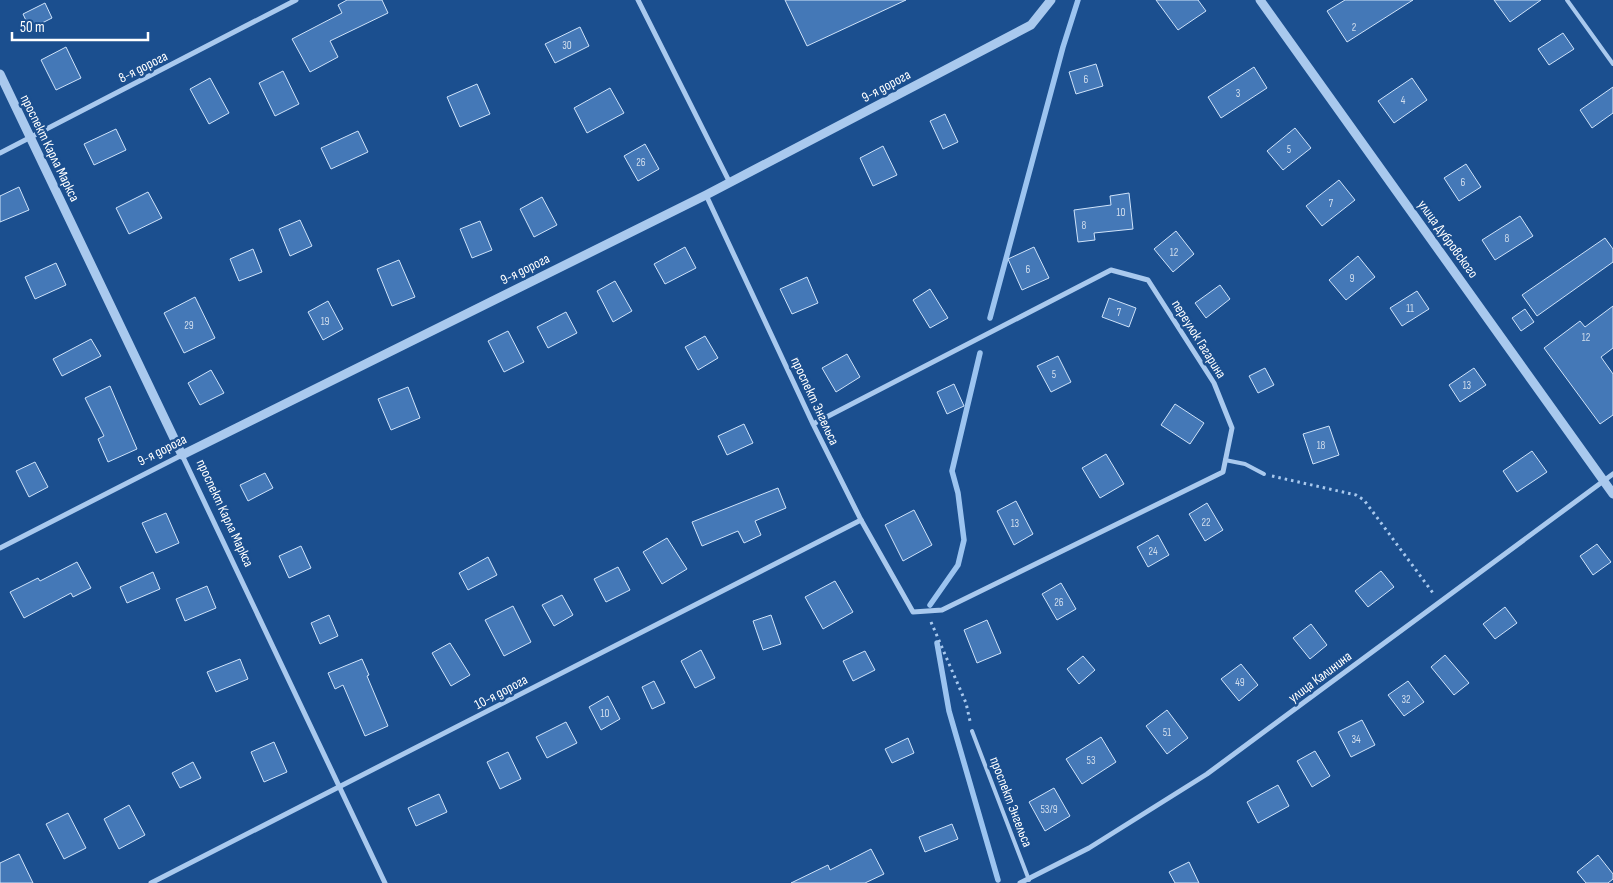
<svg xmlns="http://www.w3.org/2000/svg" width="1613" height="883" viewBox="0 0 1613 883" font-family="'Sofia Sans Condensed',sans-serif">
	<rect width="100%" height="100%" fill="#1b4f8f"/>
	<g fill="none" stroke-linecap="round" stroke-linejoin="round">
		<g stroke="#9cc4f0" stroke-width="5.5">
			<path d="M990 318 1063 47 1078 0"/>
			<path d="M930 605 958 565 964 540 958 493 952 471 980 353"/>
			<path d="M937 643 949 711 998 880"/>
		</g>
	</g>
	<g fill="#4478b7" stroke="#cfe3fa">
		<path d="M347 0H382L388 13 330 41 338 57 310 72 292 39 342 13 338 5Z"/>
		<path d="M785 0H906L807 46Z"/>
		<path d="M1156 0H1198L1206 11 1178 30Z"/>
		<path d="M1345 0H1413L1347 42 1327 11Z"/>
		<path d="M1494 0H1541L1510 22Z"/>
		<path d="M45 3 52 18 30 29 23 14Z"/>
		<path d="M580 27 589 46 555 63 545 44Z"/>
		<path d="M1563 33 1574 49 1549 65 1538 49Z"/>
		<path d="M66 47 81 78 56 90 41 60Z"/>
		<path d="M1096 64 1103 86 1076 94 1069 72Z"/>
		<path d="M1254 67 1267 88 1221 118 1208 97Z"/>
		<path d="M283 71 299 104 275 116 259 83Z"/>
		<path d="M210 78 229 113 209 124 190 89Z"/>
		<path d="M1412 78 1427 100 1394 123 1378 101Z"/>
		<path d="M477 84 490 114 460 127 447 97Z"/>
		<path d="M1613 87V113L1592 128 1580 110Z"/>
		<path d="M610 88 624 113 587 133 574 108Z"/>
		<path d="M945 114 958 142 943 149 930 121Z"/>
		<path d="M1295 128 1311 148 1283 170 1267 151Z"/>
		<path d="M116 129 126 150 94 165 84 144Z"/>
		<path d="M358 131 368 152 331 169 321 148Z"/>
		<path d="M645 144 659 169 638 181 624 156Z"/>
		<path d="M883 146 897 175 873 186 860 158Z"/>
		<path d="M1466 164 1481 187 1459 201 1444 178Z"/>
		<path d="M1339 180 1355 200 1322 226 1306 206Z"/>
		<path d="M19 187 29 210 0 222V196Z"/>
		<path d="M148 192 162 218 129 234 116 208Z"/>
		<path d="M1129 193 1133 229 1094 233 1095 240 1078 242 1074 210 1111 205 1110 196Z"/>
		<path d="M542 197 557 225 534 237 520 209Z"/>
		<path d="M1520 216 1533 236 1495 260 1482 240Z"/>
		<path d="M300 220 312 246 290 256 279 229Z"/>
		<path d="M480 221 492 250 472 258 460 229Z"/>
		<path d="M1176 231 1194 254 1173 272 1154 249Z"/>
		<path d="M1605 238 1613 249V262L1537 316 1522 295Z"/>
		<path d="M685 247 696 268 665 284 654 264Z"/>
		<path d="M1034 247 1049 278 1022 290 1008 259Z"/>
		<path d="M253 249 262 272 239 281 230 259Z"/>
		<path d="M1358 256 1375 277 1346 300 1329 280Z"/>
		<path d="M399 260 415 297 392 306 377 269Z"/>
		<path d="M56 263 66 285 35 299 25 277Z"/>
		<path d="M807 277 818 303 792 314 780 289Z"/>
		<path d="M615 281 632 311 613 322 597 291Z"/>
		<path d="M1220 285 1230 299 1206 318 1195 303Z"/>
		<path d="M930 289 948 318 930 328 913 300Z"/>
		<path d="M1417 291 1429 309 1402 326 1390 308Z"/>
		<path d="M195 297 215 338 184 353 164 313Z"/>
		<path d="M1109 298 1136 308 1129 327 1102 317Z"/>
		<path d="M328 301 343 329 323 340 308 312Z"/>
		<path d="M1613 306V348L1601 357 1613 374V415L1600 424 1544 348 1580 321 1585 327Z"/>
		<path d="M1525 309 1534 322 1521 331 1512 318Z"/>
		<path d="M566 312 577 333 548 348 537 327Z"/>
		<path d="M508 331 524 362 504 372 488 341Z"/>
		<path d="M705 336 718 358 698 370 685 347Z"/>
		<path d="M91 339 101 356 62 376 53 359Z"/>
		<path d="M847 354 860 377 836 392 822 368Z"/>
		<path d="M1058 356 1071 382 1051 392 1037 366Z"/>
		<path d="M1265 368 1274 385 1258 393 1249 376Z"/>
		<path d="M1474 368 1486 385 1460 402 1449 385Z"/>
		<path d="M211 370 224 393 200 405 188 383Z"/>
		<path d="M954 384 964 406 947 414 937 392Z"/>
		<path d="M110 386 137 449 108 462 98 439 104 436 85 398Z"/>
		<path d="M408 387 420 418 391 430 378 399Z"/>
		<path d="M1175 404 1204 423 1190 444 1161 425Z"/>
		<path d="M744 424 753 443 727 455 718 436Z"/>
		<path d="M1329 426 1339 455 1313 464 1303 434Z"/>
		<path d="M1532 451 1547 472 1517 492 1503 471Z"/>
		<path d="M1106 454 1124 484 1100 498 1082 468Z"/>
		<path d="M35 462 48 487 29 497 16 471Z"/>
		<path d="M265 473 273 488 248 501 240 485Z"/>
		<path d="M778 488 786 508 755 521 761 535 744 543 738 531 702 546 692 522Z"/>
		<path d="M1016 501 1033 534 1014 545 997 511Z"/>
		<path d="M1207 503 1223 530 1205 541 1189 514Z"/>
		<path d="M914 510 932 545 903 561 885 525Z"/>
		<path d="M166 513 179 543 156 553 142 523Z"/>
		<path d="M1158 535 1169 555 1148 567 1137 547Z"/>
		<path d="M667 538 687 569 662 584 643 552Z"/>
		<path d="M1597 544 1611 562 1593 575 1580 556Z"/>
		<path d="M301 546 311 568 289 578 279 556Z"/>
		<path d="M488 557 497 575 468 590 459 573Z"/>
		<path d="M77 562 91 588 73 597 71 593 24 618 10 592 38 578 40 581Z"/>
		<path d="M618 567 630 590 606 602 594 579Z"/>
		<path d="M1381 571 1394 587 1368 607 1355 591Z"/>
		<path d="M153 572 160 589 127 603 120 587Z"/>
		<path d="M835 581 853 612 823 629 805 597Z"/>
		<path d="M1061 583 1076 609 1057 620 1042 594Z"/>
		<path d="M207 586 216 608 185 621 176 599Z"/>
		<path d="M562 595 573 615 554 626 542 605Z"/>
		<path d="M513 606 531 642 504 656 485 620Z"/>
		<path d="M1505 607 1517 623 1495 639 1483 624Z"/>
		<path d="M329 615 338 636 320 644 311 623Z"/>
		<path d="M771 615 781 644 763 650 753 621Z"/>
		<path d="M987 620 1001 653 977 663 964 630Z"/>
		<path d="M1311 624 1327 645 1310 659 1293 638Z"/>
		<path d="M450 643 470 675 451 686 432 653Z"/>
		<path d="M701 650 715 678 695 688 681 661Z"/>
		<path d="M865 651 875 670 853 681 843 661Z"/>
		<path d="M1445 655 1469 683 1454 695 1431 667Z"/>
		<path d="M1083 656 1095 670 1079 684 1067 669Z"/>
		<path d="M240 659 248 679 216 692 207 672Z"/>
		<path d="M362 659 369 675 367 676 388 726 365 736 343 685 335 689 328 673Z"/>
		<path d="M1241 664 1258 685 1239 701 1221 679Z"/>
		<path d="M654 681 665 703 652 709 642 687Z"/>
		<path d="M1408 681 1424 702 1404 716 1388 695Z"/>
		<path d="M608 696 620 719 601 730 589 707Z"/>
		<path d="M1167 710 1188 738 1167 754 1146 726Z"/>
		<path d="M1362 720 1375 745 1351 757 1338 732Z"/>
		<path d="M566 722 577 743 547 758 536 737Z"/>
		<path d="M1101 737 1116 762 1082 784 1066 759Z"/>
		<path d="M908 738 914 753 892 763 885 749Z"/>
		<path d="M274 742 287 772 264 782 251 752Z"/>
		<path d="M1315 751 1330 776 1312 787 1297 761Z"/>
		<path d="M508 752 521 779 500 789 487 762Z"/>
		<path d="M193 762 201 778 180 788 172 773Z"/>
		<path d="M1278 785 1289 806 1258 823 1247 802Z"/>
		<path d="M1054 788 1070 816 1045 831 1029 802Z"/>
		<path d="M439 794 447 812 416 826 408 808Z"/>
		<path d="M129 805 145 835 119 849 104 819Z"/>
		<path d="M68 813 86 848 64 859 46 824Z"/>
		<path d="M952 824 958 839 925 852 919 837Z"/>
		<path d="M871 849 884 874 865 883H791L828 865 830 870Z"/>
		<path d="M19 854 33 883H0V863Z"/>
		<path d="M1598 855 1613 874V879L1608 883H1586L1577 872Z"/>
		<path d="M1189 862 1199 883H1175L1169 872Z"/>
	</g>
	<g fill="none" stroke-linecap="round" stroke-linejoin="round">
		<g stroke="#a9c9ee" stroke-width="3" stroke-dasharray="2.5 4" stroke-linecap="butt">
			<path d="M1272 476 1356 495 1364 500 1433 593"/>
			<path d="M931 622 966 703 970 721"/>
		</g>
		<g stroke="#a9c9ee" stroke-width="4">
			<path d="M1567 0 1613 64"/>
			<path d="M1225 460 1245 464 1264 474"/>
			<path d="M972 731 1029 880"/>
		</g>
		<g stroke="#a9c9ee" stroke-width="5">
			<path d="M638 0 730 183"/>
			<path d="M0 153 296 0"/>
			<path d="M706 195 813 424 861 520 913 612 942 610 1223 472 1232 428 1214 383 1148 280 1111 270 813 424"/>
			<path d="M0 548 182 455 385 883"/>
			<path d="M151 883 861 520"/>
			<path d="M1020 883 1089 848 1207 774 1613 474"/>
		</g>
		<g stroke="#a9c9ee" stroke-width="9">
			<path d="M1260 0 1613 494"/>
			<path d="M0 74 182 455 706 195 1031 25 1051 0"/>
		</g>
	</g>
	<g text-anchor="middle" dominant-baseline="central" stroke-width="5" stroke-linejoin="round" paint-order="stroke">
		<g font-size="11" fill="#d0dded">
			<text x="1354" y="27">2</text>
			<text x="567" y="45">30</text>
			<text x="1086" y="79">6</text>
			<text x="1238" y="93">3</text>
			<text x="1403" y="100">4</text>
			<text x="1289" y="149">5</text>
			<text x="641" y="162">26</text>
			<text x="1463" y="182">6</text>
			<text x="1331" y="203">7</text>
			<text x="1121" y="212">10</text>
			<text x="1084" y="225">8</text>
			<text x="1507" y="238">8</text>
			<text x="1174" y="252">12</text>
			<text x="1028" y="269">6</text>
			<text x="1352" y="278">9</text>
			<text x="1410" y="308">11</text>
			<text x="1119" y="312">7</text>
			<text x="325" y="321">19</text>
			<text x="189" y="325">29</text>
			<text x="1586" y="337">12</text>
			<text x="1054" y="374">5</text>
			<text x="1467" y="385">13</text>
			<text x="1321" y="445">18</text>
			<text x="1206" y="522">22</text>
			<text x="1015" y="523">13</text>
			<text x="1153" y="551">24</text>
			<text x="1059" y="602">26</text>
			<text x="1240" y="682">49</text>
			<text x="1406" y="699">32</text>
			<text x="605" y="713">10</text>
			<text x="1167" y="732">51</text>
			<text x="1356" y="739">34</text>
			<text x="1091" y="760">53</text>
			<text x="1049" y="809">53/9</text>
		</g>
		<g font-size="14" fill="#fff" stroke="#1b4f8f">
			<text transform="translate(143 67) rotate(-27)">8-я дорога</text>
			<text transform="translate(886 86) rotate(-28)">9-я дорога</text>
			<text transform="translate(50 148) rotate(64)">проспект Карла Маркса</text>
			<text transform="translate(1448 239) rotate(54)">улица Дубровского</text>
			<text transform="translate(525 269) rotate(-26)">9-я дорога</text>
			<text transform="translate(1199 339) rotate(58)">переулок Гагарина</text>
			<text transform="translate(815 401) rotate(65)">проспект Энгельса</text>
			<text transform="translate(162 450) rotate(-27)">9-я дорога</text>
			<text transform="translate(225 513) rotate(65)">проспект Карла Маркса</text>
			<text transform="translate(1320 677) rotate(-37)">улица Калинина</text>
			<text transform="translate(501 692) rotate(-28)">10-я дорога</text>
			<text transform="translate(1011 802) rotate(69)">проспект Энгельса</text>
		</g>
	</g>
	<path d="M12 32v8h136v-8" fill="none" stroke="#ffffff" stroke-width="2.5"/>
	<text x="20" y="32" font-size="15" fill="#ffffff" stroke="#1b4f8f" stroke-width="4" paint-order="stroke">50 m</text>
</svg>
